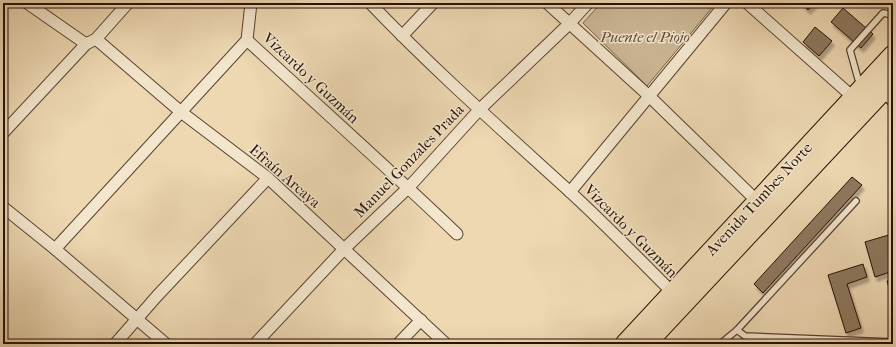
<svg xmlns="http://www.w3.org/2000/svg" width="896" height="347" viewBox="0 0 896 347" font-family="'IM FELL French Canon',serif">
	<defs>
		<filter id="shadow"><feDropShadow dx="2.5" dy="4.5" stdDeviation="1" flood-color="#0004"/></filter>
	</defs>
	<rect width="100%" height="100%" fill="#edd8b2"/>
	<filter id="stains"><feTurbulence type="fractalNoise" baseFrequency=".005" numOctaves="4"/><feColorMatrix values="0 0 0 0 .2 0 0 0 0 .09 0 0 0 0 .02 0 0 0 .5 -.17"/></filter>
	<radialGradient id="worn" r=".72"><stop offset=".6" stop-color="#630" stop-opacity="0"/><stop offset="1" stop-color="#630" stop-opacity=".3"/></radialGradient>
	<path fill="#cbb695" stroke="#79634e" d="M601 3H716L647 86 583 23Z"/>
	<g fill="#8e785f" stroke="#271006" filter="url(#shadow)">
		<path d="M801 3H815L808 10Z"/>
		<path d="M843 8 873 34 861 48 831 22Z"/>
		<path d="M815 27 832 41 819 56 803 42Z"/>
		<path d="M852 177 862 185 763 293 754 284Z"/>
		<path d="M892 234 893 271 875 277 865 242Z"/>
		<path d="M863 264 867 277 847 284 861 328 846 333 828 275Z"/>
		<path d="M893 280V303L887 281Z"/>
	</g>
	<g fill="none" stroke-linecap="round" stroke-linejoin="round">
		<g stroke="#584231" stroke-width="8">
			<g id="service">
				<path d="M860 86 850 50 883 13 893 15"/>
				<path d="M884 95 893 105"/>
				<path d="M737 330 745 336 893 342"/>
				<path d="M720 344 737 330 856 201"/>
			</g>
		</g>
		<g stroke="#584231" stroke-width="13">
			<g id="minor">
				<path d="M27 3 86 44"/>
				<path d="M370 3C433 69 501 129 568 190 604 223 638 258 672 292"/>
				<path d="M547 3 649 96 757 201"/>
				<path d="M747 3 854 98"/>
				<path d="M402 36 433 3"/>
				<path d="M96 39 181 112 268 178 446 344"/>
				<path d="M247 40C317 105 388 168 457 234"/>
				<path d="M247 40 251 3"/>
				<path d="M3 133 86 44 96 39 128 3"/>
				<path d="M570 192 726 3"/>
				<path d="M3 207 55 249 166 344"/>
				<path d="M55 249 247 40"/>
				<path d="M115 344 157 296 268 178"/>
				<path d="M255 344 344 249 409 187 479 110 569 24 588 3"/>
				<path d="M398 344 421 320"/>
			</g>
		</g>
		<g stroke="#271006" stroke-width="21">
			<g id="trunk">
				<path d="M625 344 893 55"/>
				<path d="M646 344 893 80"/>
			</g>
		</g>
		<use href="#service" stroke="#f3e6cd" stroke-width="5.5"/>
		<use href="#minor" stroke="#f3e6cd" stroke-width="11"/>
		<use href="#trunk" stroke="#edd8b2" stroke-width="19"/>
	</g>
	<g text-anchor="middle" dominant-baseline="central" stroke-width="3" stroke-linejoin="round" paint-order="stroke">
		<g font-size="15" font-style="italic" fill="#604a38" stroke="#f3e6cd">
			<text x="645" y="37">Puente el Piojo</text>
		</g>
		<g font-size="15" fill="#271006" stroke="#f3e6cd">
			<text transform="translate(311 78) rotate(43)">Vizcardo y Guzmán</text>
			<text transform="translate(409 161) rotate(-46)">Manuel Gonzales Prada</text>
			<text transform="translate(285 176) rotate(41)">Efraín Arcaya</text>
			<text transform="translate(759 199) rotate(-47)">Avenida Tumbes Norte</text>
			<text transform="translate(631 231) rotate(45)">Vizcardo y Guzmán</text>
		</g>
	</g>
	<rect width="896" height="347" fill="none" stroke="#edd8b2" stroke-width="16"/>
	<rect x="4" y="4" width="888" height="339" fill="none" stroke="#271006" stroke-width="2"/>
	<rect x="8" y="8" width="880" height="331" fill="none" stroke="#271006"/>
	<rect width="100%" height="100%" filter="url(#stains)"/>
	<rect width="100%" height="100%" fill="url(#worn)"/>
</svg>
